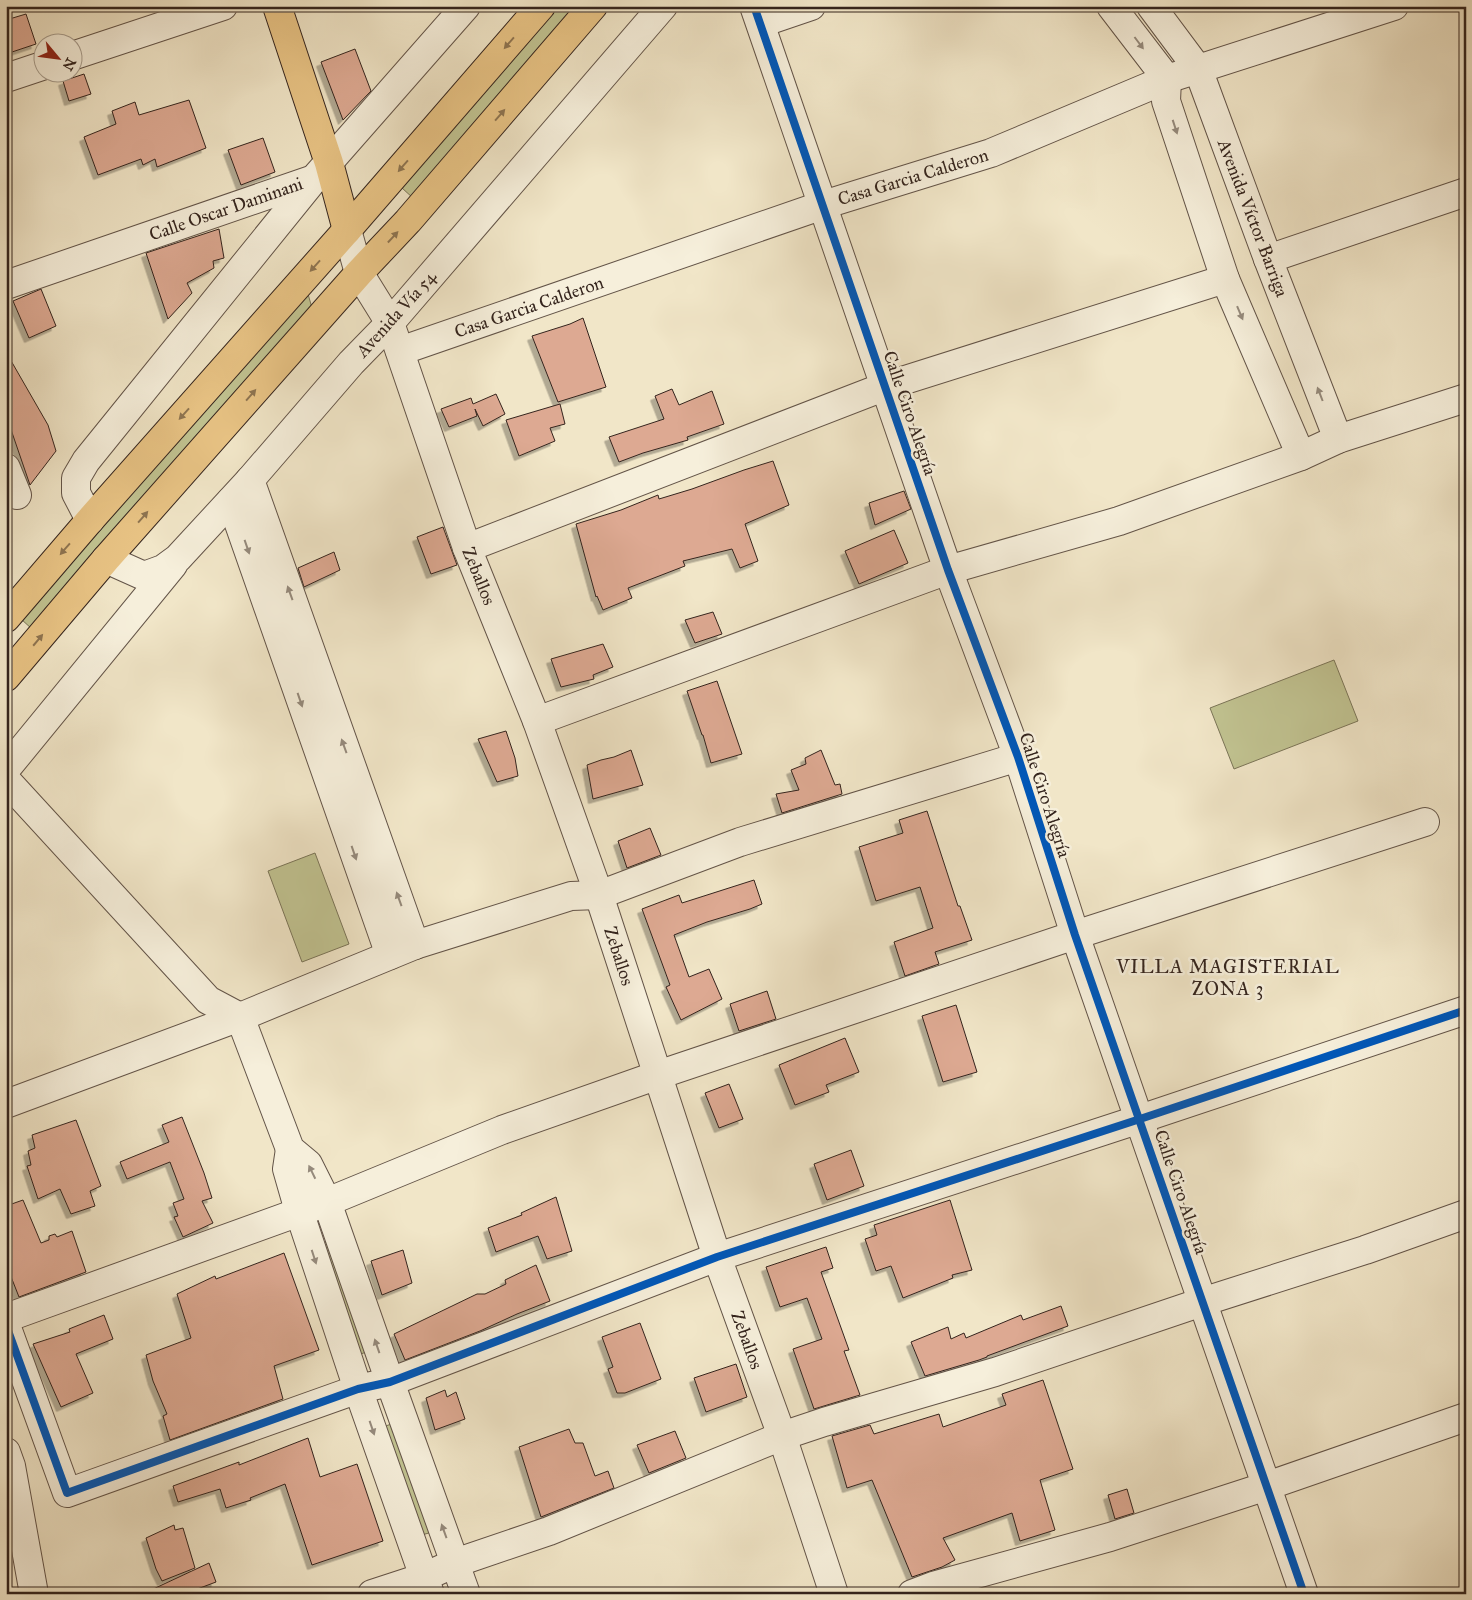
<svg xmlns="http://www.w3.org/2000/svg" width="1472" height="1600" viewBox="0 0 1472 1600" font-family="'IM FELL Great Primer',serif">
	<defs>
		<filter id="shadow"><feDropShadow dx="-4.5" dy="4.5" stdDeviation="0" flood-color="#0004"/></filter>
	</defs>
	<rect width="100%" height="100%" fill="#f1e6c8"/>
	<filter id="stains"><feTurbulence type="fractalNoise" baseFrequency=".004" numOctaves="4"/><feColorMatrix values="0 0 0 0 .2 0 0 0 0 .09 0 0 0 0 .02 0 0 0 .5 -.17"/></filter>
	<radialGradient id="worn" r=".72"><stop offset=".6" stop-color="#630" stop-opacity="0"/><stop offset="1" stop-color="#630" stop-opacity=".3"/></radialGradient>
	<g fill="#c1c391" stroke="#7a7457">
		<path d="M556 6H576L413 198 402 188Z"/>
		<path d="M308 294 312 308 32 629 21 619Z"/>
		<path d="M1334 660 1358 721 1234 769 1210 708Z"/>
		<path d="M315 853 349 944 302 962 268 871Z"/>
		<path d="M332 1240 369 1351 358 1355 321 1244Z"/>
		<path d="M394 1423 432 1532 422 1535 383 1427Z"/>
	</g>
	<g fill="#dda992" stroke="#34241d" filter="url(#shadow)">
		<path d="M26 14 36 44 6 54V20Z"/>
		<path d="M355 49 371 91 343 120 321 62Z"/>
		<path d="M84 74 91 94 69 101 63 81Z"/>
		<path d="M189 100 206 148 157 167 155 159 143 165 141 159 98 175 84 137 116 124 112 111 135 102 139 115Z"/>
		<path d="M263 138 275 172 241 185 228 150Z"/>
		<path d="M219 229 224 258 213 261 214 268 187 283 192 293 168 319 146 253Z"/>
		<path d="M41 289 56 326 29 338 13 301Z"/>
		<path d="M583 318 606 387 558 402 532 336 570 324Z"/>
		<path d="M6 352 48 425 56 451 30 485 6 415Z"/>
		<path d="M672 389 679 405 712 391 724 424 687 437 688 440 643 453 619 462 609 437 664 419 655 396Z"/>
		<path d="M496 394 505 414 483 426 475 409 477 416 449 427 441 409 471 398 473 404Z"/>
		<path d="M560 404 565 424 550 428 555 441 519 456 506 420Z"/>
		<path d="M773 461 789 505 745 524 758 561 740 568 732 549 683 561 685 566 628 588 632 598 603 610 597 596 596 597 576 524 621 510 658 495 659 499 692 489 744 470Z"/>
		<path d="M904 491 911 509 875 525 869 503Z"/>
		<path d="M443 527 457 565 431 574 417 537Z"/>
		<path d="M894 530 908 563 859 584 845 551Z"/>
		<path d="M334 552 340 570 304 587 298 568Z"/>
		<path d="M713 612 722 634 695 643 685 620Z"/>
		<path d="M603 644 613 667 593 675 594 679 561 687 551 659Z"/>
		<path d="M717 681 742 754 711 763 703 735H702L687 691Z"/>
		<path d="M506 731 515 758 518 776 497 782 478 739Z"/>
		<path d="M631 750 643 785 593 799 587 765 601 760 614 757Z"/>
		<path d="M821 750 835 785 840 784 842 794 782 813 776 794 799 790 791 770 806 764 805 758Z"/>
		<path d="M927 811 958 906H960L972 940 935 952 939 964 905 976 894 942 933 928 920 887 876 901 859 847 903 833 899 820Z"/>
		<path d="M650 828 661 855 627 868 618 841Z"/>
		<path d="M754 880 762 904 750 909 707 922 674 935 689 977 709 969 722 999 681 1020 666 987 670 985 642 909 679 895 682 903Z"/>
		<path d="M767 991 776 1019 739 1031 730 1004Z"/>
		<path d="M956 1005 977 1072 943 1082 922 1016Z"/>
		<path d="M845 1038 859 1072 826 1085 829 1092 795 1105 779 1065Z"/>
		<path d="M729 1084 743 1119 719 1128 705 1093Z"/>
		<path d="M182 1117 204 1173 212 1198 202 1201 213 1223 183 1237 174 1217 178 1216 173 1203 184 1199 170 1162 127 1179 120 1162 169 1142 162 1125Z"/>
		<path d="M76 1120 101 1186 90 1191 95 1206 71 1214 60 1189 38 1199 27 1166 31 1165 28 1151 35 1148 32 1135Z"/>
		<path d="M851 1150 864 1186 827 1200 814 1164Z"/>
		<path d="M556 1197 572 1251 547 1259 538 1236 496 1252 488 1228 522 1215 521 1213Z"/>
		<path d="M23 1200 41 1243 49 1240V1236L55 1234 57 1237 72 1231 86 1272 19 1297 6 1264V1206Z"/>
		<path d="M950 1200 972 1270 952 1275 953 1278 903 1298 891 1266 876 1271 865 1239 877 1235 874 1225Z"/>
		<path d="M826 1247 833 1268 821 1272 849 1350 844 1351 860 1395 814 1409 793 1349 822 1339 807 1298 780 1307 766 1267Z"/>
		<path d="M403 1250 412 1283 382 1295 371 1261Z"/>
		<path d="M284 1253 319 1350 274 1366 283 1399 170 1440 163 1416 167 1414 153 1381 146 1355 191 1338 177 1294 215 1276 216 1279Z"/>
		<path d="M536 1265 550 1301 517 1314 480 1331 405 1360 394 1334 477 1294H485L506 1284 505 1280Z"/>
		<path d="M1061 1306 1068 1326 987 1356V1357L979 1360 925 1376 911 1342 948 1327 951 1339 964 1333 966 1338 1021 1315 1023 1320Z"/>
		<path d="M104 1315 113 1339 76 1354 93 1393 61 1407 33 1344 70 1332 69 1329Z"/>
		<path d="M640 1323 661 1379 625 1393H617L608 1369 613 1367 602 1337Z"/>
		<path d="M736 1364 747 1397 706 1412 694 1378Z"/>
		<path d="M1043 1380 1073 1469 1040 1480 1055 1530 1020 1541 1012 1513 943 1538 955 1560 942 1567 912 1577 872 1480 847 1488 832 1436 870 1425 874 1434 939 1414 943 1427 1006 1405 1002 1394Z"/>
		<path d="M445 1390 447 1397 456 1392 465 1419 435 1430 426 1398Z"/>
		<path d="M569 1429 575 1443H583L595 1476 608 1471 614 1488 541 1517 519 1447Z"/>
		<path d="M675 1431 686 1458 649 1473 637 1445Z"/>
		<path d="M308 1438 320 1477 357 1464 383 1541 312 1565 285 1484 250 1498 251 1500 226 1508 220 1489 178 1502 173 1486 239 1462V1465Z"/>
		<path d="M1127 1489 1134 1513 1115 1519 1108 1495Z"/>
		<path d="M174 1525 175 1530 183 1528 195 1568 162 1581 156 1569 146 1538Z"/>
		<path d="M209 1563 216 1582 184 1594H150L149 1591Z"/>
	</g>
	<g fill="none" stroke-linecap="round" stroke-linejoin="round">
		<g stroke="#635448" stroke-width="30">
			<g id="minor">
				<path d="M754 6 948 570 1018 757 1075 935 1304 1594"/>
				<path d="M1111 6 1167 79 1166 101 1225 279 1301 456"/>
				<path d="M1151 6 1198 69 1268 259 1338 439"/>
				<path d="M761 23 811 6"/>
				<path d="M72 56 223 6"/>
				<path d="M6 78 42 66"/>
				<path d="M347 230 359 273 390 323 467 548 537 721 599 895 717 1257 782 1436 834 1594"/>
				<path d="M1268 259 1466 192"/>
				<path d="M6 285 314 179 466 6"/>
				<path d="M400 351 823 205 991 153 1167 79 1394 6"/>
				<path d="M6 468 17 495"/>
				<path d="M250 480 415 945"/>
				<path d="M231 501 390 955"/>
				<path d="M90 520 76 493V478L86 461 314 179"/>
				<path d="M467 548 886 386 1225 279"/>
				<path d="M106 559 144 576 163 569 178 558 250 480 351 363 390 323 663 6"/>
				<path d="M537 721 948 570 1119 521 1301 456 1338 439 1466 398"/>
				<path d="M6 769 173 565"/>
				<path d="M6 780 208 1000 240 1017 290 1149 308 1164 327 1202 390 1382 466 1594"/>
				<path d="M6 1104 240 1017 415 945 571 896 599 895 740 842 1018 757"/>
				<path d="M290 1149 287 1169 299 1211 358 1389 430 1594"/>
				<path d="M6 1318 327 1202 502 1130 658 1075 1075 935 1425 822"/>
				<path d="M6 1325 67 1493 358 1389 390 1382 717 1257 1140 1119 1466 1010"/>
				<path d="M6 1452 11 1466 34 1594"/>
				<path d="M372 1594 424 1577 455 1563 549 1531 782 1436 824 1422 995 1372 1202 1302 1365 1250 1466 1214"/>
				<path d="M912 1594 933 1586 1110 1537 1267 1486 1466 1417"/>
			</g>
		</g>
		<g stroke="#34241d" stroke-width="30">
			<g id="major">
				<path d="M277 6 329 163 347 230"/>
				<path d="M6 618 90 520 347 230 541 6"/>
				<path d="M6 677 106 559 359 273 408 221 593 6"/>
			</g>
		</g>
		<use href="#minor" stroke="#f6efdb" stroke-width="28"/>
		<use href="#major" stroke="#e8c384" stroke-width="28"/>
		<g stroke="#f6efdb" stroke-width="11">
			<g id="cycleway">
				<path d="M754 6 948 570 1018 757 1075 935 1304 1594"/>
				<path d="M6 1325 67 1493 358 1389 390 1382 717 1257 1140 1119 1466 1010"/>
			</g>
		</g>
		<use href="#cycleway" stroke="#0057b8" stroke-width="8"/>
	</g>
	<defs><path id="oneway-solid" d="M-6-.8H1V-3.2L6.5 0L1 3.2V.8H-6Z" transform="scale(1.25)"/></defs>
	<g fill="#8e7450">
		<use href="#oneway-solid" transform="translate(509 43) rotate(131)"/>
		<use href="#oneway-solid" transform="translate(500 115) rotate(-49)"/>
		<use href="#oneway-solid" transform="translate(403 166) rotate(131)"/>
		<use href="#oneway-solid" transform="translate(393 237) rotate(-47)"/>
		<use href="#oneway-solid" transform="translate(315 266) rotate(132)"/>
		<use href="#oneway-solid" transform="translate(251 395) rotate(-49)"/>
		<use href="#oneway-solid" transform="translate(184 414) rotate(132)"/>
		<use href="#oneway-solid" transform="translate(143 517) rotate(-49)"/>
		<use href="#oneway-solid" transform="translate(65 549) rotate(131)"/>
		<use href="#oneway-solid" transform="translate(38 640) rotate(-50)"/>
	</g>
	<g fill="#958a7c">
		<use href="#oneway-solid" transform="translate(1139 43) rotate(53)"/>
		<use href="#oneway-solid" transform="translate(1175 127) rotate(72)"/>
		<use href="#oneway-solid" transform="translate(1240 313) rotate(67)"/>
		<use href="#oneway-solid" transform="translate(1320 394) rotate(-111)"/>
		<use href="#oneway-solid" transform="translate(247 547) rotate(71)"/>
		<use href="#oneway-solid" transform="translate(290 593) rotate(-110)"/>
		<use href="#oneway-solid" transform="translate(300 700) rotate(71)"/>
		<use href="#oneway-solid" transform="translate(344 746) rotate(-110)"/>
		<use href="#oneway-solid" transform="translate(354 853) rotate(71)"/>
		<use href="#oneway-solid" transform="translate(399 899) rotate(-110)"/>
		<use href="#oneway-solid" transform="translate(312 1172) rotate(-116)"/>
		<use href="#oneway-solid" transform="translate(314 1257) rotate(72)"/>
		<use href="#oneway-solid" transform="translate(377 1346) rotate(-109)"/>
		<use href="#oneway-solid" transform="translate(372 1428) rotate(71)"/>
		<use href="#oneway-solid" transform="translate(444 1531) rotate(-110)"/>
	</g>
	<g text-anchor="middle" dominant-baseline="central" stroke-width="5" stroke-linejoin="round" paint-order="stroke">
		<g font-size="18" fill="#34241d" stroke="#f6efdb">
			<text transform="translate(913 177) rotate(-17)">Casa Garcia Calderon</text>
			<text transform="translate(226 209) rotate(-19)">Calle Oscar Daminani</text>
			<text transform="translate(1253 218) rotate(69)">Avenida Víctor Barriga</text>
			<text transform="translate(529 307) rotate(-19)">Casa Garcia Calderon</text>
			<text transform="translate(396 314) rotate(-48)">Avenida Vía 54</text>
			<text transform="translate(910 413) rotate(71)">Calle Ciro Alegría</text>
			<text transform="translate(479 576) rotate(68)">Zeballos</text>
			<text transform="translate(1045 795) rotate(72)">Calle Ciro Alegría</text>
			<text transform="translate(619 956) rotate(72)">Zeballos</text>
			<text transform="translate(1181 1192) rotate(71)">Calle Ciro Alegría</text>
			<text transform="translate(747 1340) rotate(70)">Zeballos</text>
		</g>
		<g font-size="19" letter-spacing="1" fill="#34241d" stroke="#f6efdb">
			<text x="1228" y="966">VILLA MAGISTERIAL<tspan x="1228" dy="22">ZONA 3</tspan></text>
		</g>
	</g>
	<rect width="1472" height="1600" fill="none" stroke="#f1e6c8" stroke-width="25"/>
	<rect x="8" y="8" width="1457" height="1585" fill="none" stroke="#34241d" stroke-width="2.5"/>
	<rect x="12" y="12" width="1447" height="1575" fill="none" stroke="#34241d"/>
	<g transform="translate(58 58) rotate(119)"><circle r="24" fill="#f6efdb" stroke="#a89e8f"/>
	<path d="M0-4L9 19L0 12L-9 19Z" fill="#8f2418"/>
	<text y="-8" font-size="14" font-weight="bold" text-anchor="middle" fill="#34241d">N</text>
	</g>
	<rect width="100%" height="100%" filter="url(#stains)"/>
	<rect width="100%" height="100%" fill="url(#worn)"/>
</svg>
